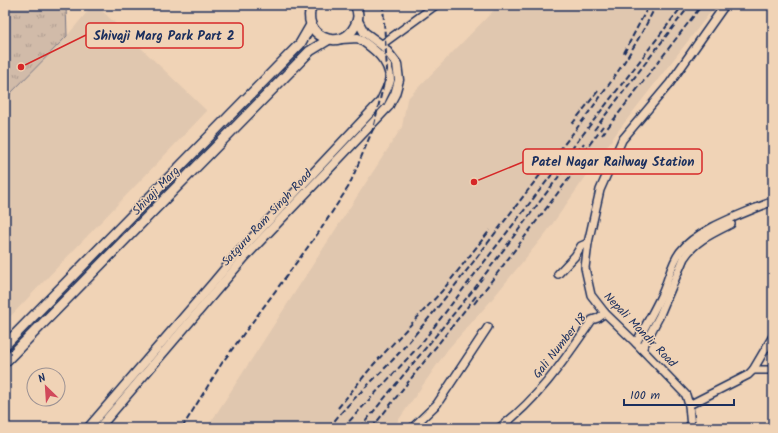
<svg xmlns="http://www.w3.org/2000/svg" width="778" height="433" viewBox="0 0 778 433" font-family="Kalam,sans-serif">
	<defs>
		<pattern id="grass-tufts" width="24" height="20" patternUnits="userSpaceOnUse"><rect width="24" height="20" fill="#d1bba9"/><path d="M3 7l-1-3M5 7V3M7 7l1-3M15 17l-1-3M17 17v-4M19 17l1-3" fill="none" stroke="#a9988d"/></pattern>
	</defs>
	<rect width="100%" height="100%" fill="#f0d3b6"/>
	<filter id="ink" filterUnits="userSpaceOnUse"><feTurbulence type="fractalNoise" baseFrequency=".025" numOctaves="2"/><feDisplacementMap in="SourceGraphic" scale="8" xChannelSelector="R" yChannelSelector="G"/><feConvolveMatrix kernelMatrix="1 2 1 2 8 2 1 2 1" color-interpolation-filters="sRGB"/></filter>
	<g filter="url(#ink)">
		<g fill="#e0c7af">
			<path d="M93 5H96L207 111 5 322V99L67 36Z"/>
			<path d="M499 5H716L618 131 546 233 489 303 448 349 393 428H207L402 127 407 99Z"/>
		</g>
		<path fill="url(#grass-tufts)" stroke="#767584" d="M5 5H66L67 36 5 99Z"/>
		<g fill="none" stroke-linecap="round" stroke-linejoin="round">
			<g stroke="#1b2f5e" stroke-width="10">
				<g id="minor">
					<path d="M381 45 436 5"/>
					<path d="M558 274 575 256 581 246 588 243"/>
					<path d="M636 343C645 327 654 311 662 294 668 281 671 264 680 252 698 228 746 213 773 201"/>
					<path d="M642 349 659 317 684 258C695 241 713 233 731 224"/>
					<path d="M753 370H773"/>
					<path d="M689 405 748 375 753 370 773 336"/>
					<path d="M412 428 437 404 488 327"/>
					<path d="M499 428C538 400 565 359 592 320L598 318 605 313"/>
					<path d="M691 428 689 405 686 395 636 343 605 313 591 295 585 268 588 243 600 190 622 140 670 83 725 5"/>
					<path d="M772 428H773"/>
				</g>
			</g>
			<g stroke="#1b2f5e" stroke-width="11">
				<g id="tertiary">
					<path d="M88 428 213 283 239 252 381 101C383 95 389 86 390 80 390 60 373 48 358 38L341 39"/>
					<path d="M99 428 245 257 388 107 395 94 399 80 397 64 383 46 364 32 358 21"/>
				</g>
			</g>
			<g stroke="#1b2f5e" stroke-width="12">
				<g id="secondary">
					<path d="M312 5C299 35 341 54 355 26 359 19 359 12 355 5"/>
					<path d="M5 345 300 44 311 25"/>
					<path d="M5 362 310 51 328 40"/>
				</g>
			</g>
			<use href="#minor" stroke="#f0d3b6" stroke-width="7"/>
			<use href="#tertiary" stroke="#f0d3b6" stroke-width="8"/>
			<use href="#secondary" stroke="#f0d3b6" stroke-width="9"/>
			<g stroke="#1b2f5e" stroke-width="2" stroke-dasharray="6 3" stroke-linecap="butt">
				<path d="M624 53 649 5"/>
				<path d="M572 124 598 91"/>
				<path d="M594 130 690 5"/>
				<path d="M602 135 702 5"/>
				<path d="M584 152 603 126"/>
				<path d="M474 304 591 149"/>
				<path d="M338 408 374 364 442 291 490 230"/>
				<path d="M182 428 222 363 319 232 349 186 373 129 387 70 383 5"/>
				<path d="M329 428C351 398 381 375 405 346 449 296 488 242 529 189 575 130 624 73 656 5"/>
				<path d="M343 428 420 345 683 5"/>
				<path d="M360 428 474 289 584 143"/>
				<path d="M372 428 476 296"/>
			</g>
		</g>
	</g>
	<g text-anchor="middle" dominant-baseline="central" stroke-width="3" stroke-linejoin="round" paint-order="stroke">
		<g font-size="12" fill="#1b2f5e" stroke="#f0d3b6">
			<text transform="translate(156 191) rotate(-46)">Shivaji Marg</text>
			<text transform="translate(267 218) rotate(-47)">Satguru Ram Singh Road</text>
			<text transform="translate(640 330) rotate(46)">Nepali Mandir Road</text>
			<text transform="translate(560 346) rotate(-52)">Gali Number 18</text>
		</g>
	</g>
	<path fill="none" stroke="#d62828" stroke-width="1.5" d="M21 67L86 35M474 182L523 162"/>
	<g fill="#d62828" stroke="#f0d3b6" stroke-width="1.5">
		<circle cx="21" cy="67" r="4"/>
		<circle cx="474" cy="182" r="4"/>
	</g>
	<g fill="#f0d3b6" stroke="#d62828" stroke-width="1.5">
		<rect x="86" y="23" width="157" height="25" rx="4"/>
		<rect x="523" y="149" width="179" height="25" rx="4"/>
	</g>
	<g font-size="13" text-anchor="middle" font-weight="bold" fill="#1b2f5e">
		<text x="164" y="40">Shivaji Marg Park Part 2</text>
		<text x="613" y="166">Patel Nagar Railway Station</text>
	</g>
	<rect width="778" height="433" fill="none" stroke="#f0d3b6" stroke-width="20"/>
	<rect x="10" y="10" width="758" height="413" fill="none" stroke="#1b2f5e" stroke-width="1.5" filter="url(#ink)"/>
	<g transform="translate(46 387) rotate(335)"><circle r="19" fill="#f0d3b6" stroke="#9b9193"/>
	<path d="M0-3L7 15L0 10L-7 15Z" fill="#d1495b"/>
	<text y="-6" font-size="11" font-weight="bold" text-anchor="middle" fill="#1b2f5e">N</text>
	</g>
	<path d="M624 399v6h110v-6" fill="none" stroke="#1b2f5e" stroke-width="2"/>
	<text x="630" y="399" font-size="12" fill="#1b2f5e" stroke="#f0d3b6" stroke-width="3" paint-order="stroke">100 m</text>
</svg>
